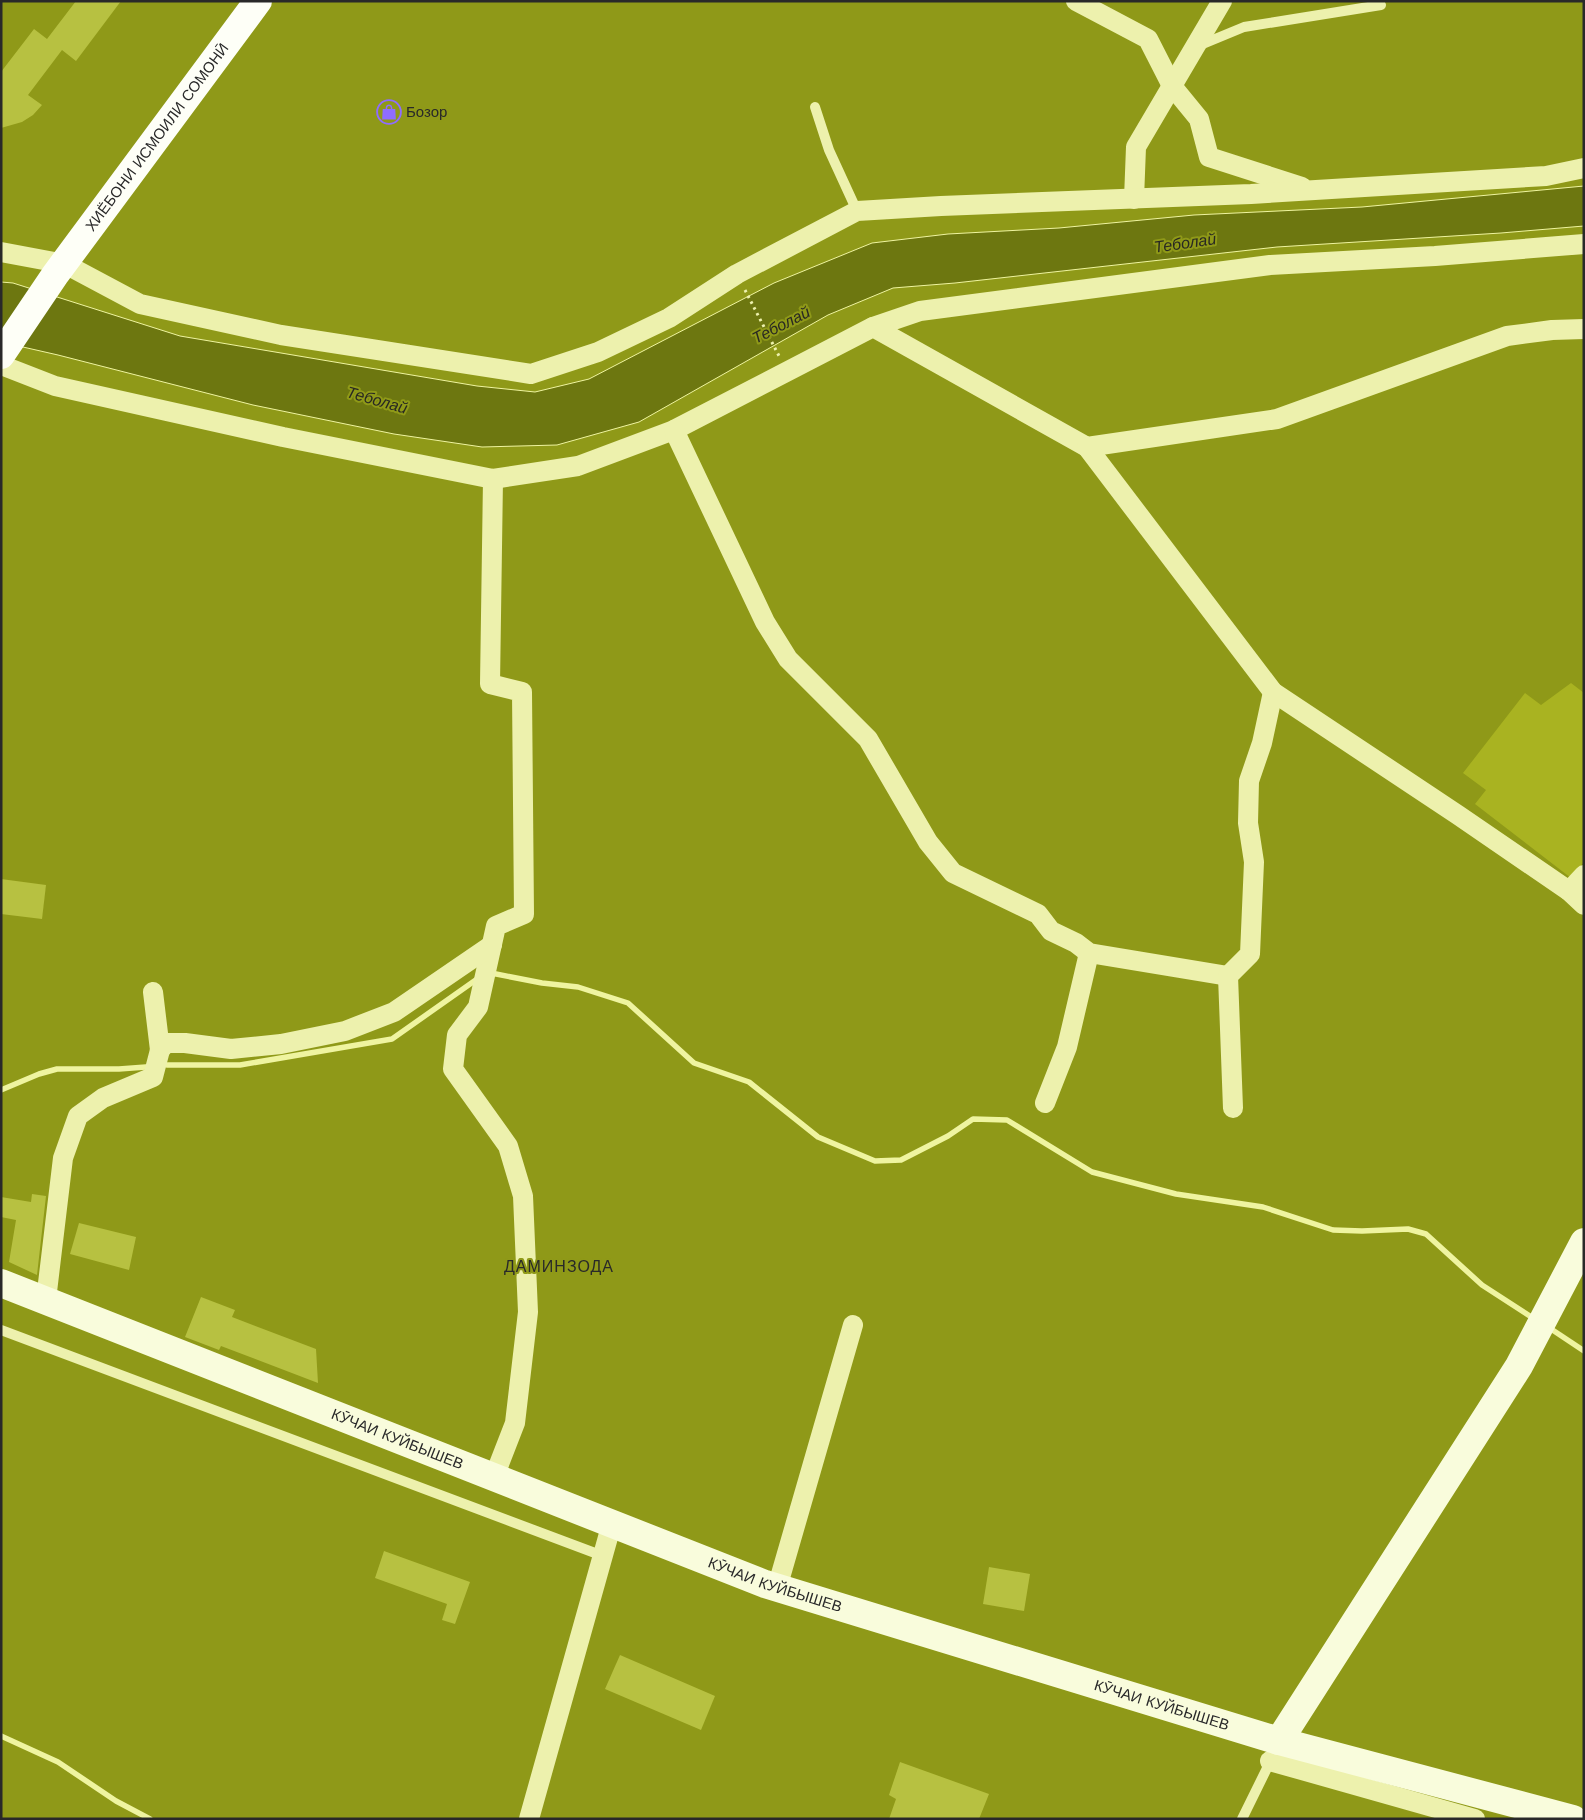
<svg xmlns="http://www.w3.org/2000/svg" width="1585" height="1820" viewBox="0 0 1585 1820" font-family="'Work Sans',sans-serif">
	<rect width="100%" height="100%" fill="#8f9918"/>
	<path fill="#a9b321" d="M1571 683 1584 693V862L1571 878 1475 804 1486 790 1463 773 1525 693 1541 705Z"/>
	<path fill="#6d7710" stroke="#eff4a0" d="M1584 186V226L1501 233 1277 247 955 283 893 288 828 315 639 422 557 445 482 447 394 434 253 405 58 355 1 342V282L13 283 180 336 477 386 535 392 589 379 774 283 872 243 948 234 1059 228 1194 215 1362 207Z"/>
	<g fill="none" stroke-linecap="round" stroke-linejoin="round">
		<g stroke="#eff4a0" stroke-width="5.5">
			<path d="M491 973 542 983 578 987 628 1003 694 1063 749 1082 818 1137 875 1161 901 1160 948 1136 973 1119 1007 1120 1092 1172 1176 1194 1263 1207 1333 1230 1362 1231 1408 1229 1426 1234 1482 1285 1536 1320"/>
			<path d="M167 1065H240L392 1039 480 977"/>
			<path d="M1 1090 39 1074 57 1069H119L146 1067"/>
			<path d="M1548 1327 1584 1351"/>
			<path d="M1 1736 58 1762 116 1801 150 1819"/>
		</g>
	</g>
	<g fill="#b7c141">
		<path d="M76 1H121L76 61 62 50 28 95 42 105 33 115 22 122 1 128V72L34 29 47 39Z"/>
		<path d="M1 879 46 885 42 919 1 914Z"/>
		<path d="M32 1194 46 1196 37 1275 9 1262 16 1220 1 1217V1197L31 1202Z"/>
		<path d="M79 1223 136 1237 129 1270 70 1254Z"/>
		<path d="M201 1297 235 1310 232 1317 316 1349 318 1383 221 1346 219 1350 185 1337Z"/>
		<path d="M384 1551 470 1582 455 1624 442 1620 447 1604 375 1578Z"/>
		<path d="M989 1567 1030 1574 1024 1611 983 1604Z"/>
		<path d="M620 1655 715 1696 701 1730 605 1689Z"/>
		<path d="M900 1762 989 1794 979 1819H889L896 1799 889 1795Z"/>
	</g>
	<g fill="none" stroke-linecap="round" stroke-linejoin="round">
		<path stroke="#edf1ad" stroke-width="3" stroke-dasharray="2.5 4" stroke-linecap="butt" d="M745 290 779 356"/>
		<g stroke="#edf1ad" stroke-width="10">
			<path d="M1198 46 1244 27 1381 5"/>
			<path d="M815 107 829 150 857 211"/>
			<path d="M1 1330 603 1556"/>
			<path d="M1242 1819 1272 1758"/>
		</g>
		<g stroke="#edf1ad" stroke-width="20">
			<path d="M1076 1 1148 39 1172 86 1199 119 1209 157 1302 187"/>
			<path d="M1134 199 1136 147 1222 1"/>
			<path d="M1 252 65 264 140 304 281 335 531 374 598 352 669 318 737 274 857 211 941 206 1251 194 1546 176 1584 168"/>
			<path d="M873 327 920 311 1270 265 1435 256 1584 244"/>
			<path d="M1 365 55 386 283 437 493 479 578 466 674 430 873 327 1087 447 1277 419 1507 336 1552 330 1584 329"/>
			<path d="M674 430 765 622 788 659 868 739 928 842 953 873 1038 914 1051 931 1076 943 1089 953 1228 976"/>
			<path d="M1087 447 1273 692 1458 815 1569 891 1584 905"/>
			<path d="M493 479 490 684 522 692 524 914 496 926 478 1007 457 1035 453 1069 508 1146 523 1196 528 1312 515 1423 494 1477"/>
			<path d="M1569 891 1584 875"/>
			<path d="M153 992 160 1050"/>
			<path d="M1045 1103 1067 1047 1089 953"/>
			<path d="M1233 1108 1228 976 1250 954 1254 862 1248 823 1249 781 1262 743 1273 692"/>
			<path d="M46 1300 63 1158 78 1116 103 1098 153 1077 160 1050 166 1043H185L231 1049 281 1044 345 1031 394 1012 492 945"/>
			<path d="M777 1588 853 1325"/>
			<path d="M1270 1761 1475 1819"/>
			<path d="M529 1819 612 1523"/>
		</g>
		<g stroke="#f9fcdc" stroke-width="28">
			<path id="s1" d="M1 1283 765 1584 1279 1741 1573 1819"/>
			<path d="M1279 1741 1519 1366 1584 1242"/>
		</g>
		<path stroke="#fefff7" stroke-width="28" id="s2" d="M1 355 55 275 258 1"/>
	</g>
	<defs>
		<g id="shop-ring" transform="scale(1.25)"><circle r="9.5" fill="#8f9918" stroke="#8f6dff" stroke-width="1.5"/><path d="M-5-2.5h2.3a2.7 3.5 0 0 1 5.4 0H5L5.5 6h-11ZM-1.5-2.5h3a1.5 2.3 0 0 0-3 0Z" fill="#8f6dff"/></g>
	</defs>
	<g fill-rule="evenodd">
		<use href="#shop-ring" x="389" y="112"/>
	</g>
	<g text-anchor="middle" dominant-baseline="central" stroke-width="4" stroke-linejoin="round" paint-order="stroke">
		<g font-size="15" fill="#292929" stroke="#8f9918" text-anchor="start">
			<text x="406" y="112">Бозор</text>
		</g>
		<g font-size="15" fill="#292929" stroke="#8f9918">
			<text stroke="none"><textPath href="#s2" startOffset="268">ХИЁБОНИ ИСМОИЛИ СОМОНӢ</textPath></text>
			<text stroke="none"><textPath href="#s1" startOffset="426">КӮЧАИ КУЙБЫШЕВ</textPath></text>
			<text stroke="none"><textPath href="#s1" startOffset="831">КӮЧАИ КУЙБЫШЕВ</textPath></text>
			<text stroke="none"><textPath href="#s1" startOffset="1236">КӮЧАИ КУЙБЫШЕВ</textPath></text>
		</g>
		<g font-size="16" font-style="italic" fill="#282822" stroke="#8f9918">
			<text transform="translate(1185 243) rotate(-8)">Теболай</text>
			<text transform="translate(781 325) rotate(-27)">Теболай</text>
			<text transform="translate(377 400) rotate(16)">Теболай</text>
		</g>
		<g font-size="16" letter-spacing="1" fill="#292929" stroke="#8f9918">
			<text x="559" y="1266">ДАМИНЗОДА</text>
		</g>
	</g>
	<rect width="1585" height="1820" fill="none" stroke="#292929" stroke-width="5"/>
</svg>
